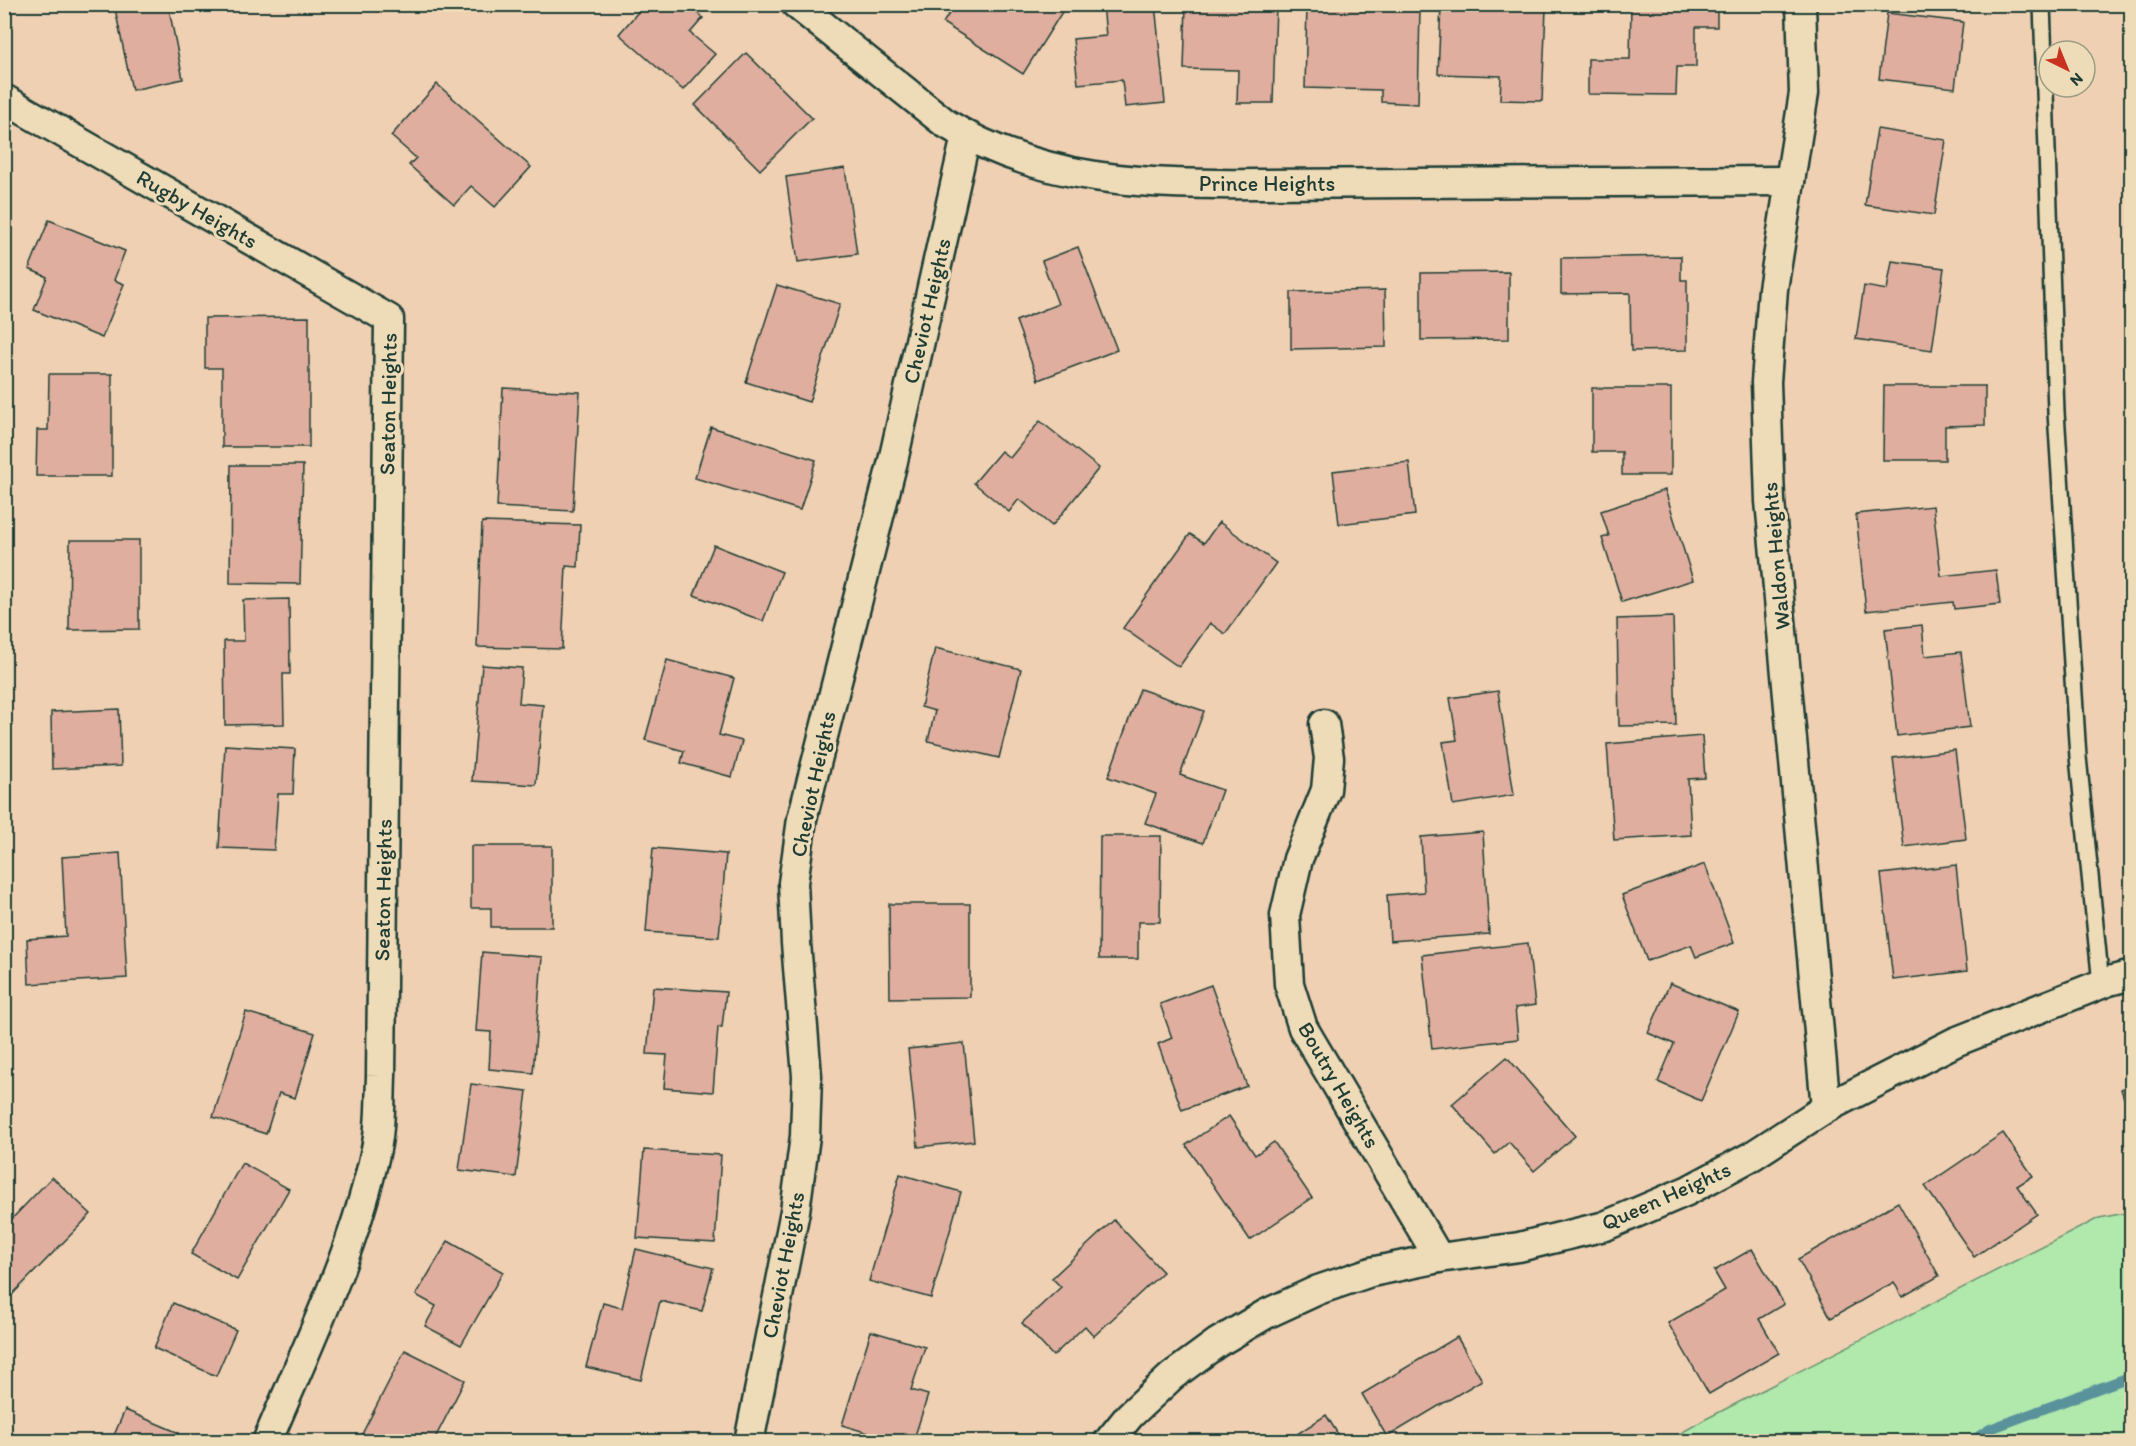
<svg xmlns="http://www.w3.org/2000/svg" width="2136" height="1446" viewBox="0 0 2136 1446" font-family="Itim,sans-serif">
	<rect width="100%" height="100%" fill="#efd0b3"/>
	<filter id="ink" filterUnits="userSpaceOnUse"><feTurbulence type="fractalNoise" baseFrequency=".0167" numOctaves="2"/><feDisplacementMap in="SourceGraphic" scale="12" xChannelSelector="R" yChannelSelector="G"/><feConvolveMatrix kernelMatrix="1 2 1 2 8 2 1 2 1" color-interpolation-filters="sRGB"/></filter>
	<g filter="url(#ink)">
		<path fill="#b1e8ab" stroke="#689270" stroke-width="1.5" d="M2131 1212V1441H1667L1704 1420 2099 1218Z"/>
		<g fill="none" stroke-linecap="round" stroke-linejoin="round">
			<path stroke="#5a929c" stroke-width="10" d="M1970 1442 1990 1429 2132 1376"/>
		</g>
		<g fill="#dfae9e" stroke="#1f3d34" stroke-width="1.5">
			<path d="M114 4H168L183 79 132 90Z"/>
			<path d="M645 4H687L703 18 690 33 715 54 683 90 619 34Z"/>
			<path d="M955 4H1067L1023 74 943 23Z"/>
			<path d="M1103 4H1155L1165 103 1125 107 1122 80 1078 84 1073 39 1106 36Z"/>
			<path d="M1186 4H1276L1273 103H1237L1238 70 1184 69Z"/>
			<path d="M1631 4H1717V27H1696V67H1677L1676 95 1588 94V59H1630Z"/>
			<path d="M1307 5 1420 9 1418 104 1381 102V90L1305 88Z"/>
			<path d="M1441 5 1546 9 1542 101 1500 100 1501 76 1438 74Z"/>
			<path d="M1887 13 1963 22 1955 88 1879 79Z"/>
			<path d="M746 53 812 118 760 170 695 105Z"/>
			<path d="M437 84 531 167 495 207 471 186 454 205 409 165 416 158 391 136Z"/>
			<path d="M1877 129 1946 140 1934 215 1865 205Z"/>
			<path d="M845 168 857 254 798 262 786 177Z"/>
			<path d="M49 220 125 251 114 280 124 284 102 338 34 310 47 277 29 269Z"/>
			<path d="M1078 247 1117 350 1038 380 1016 321 1058 304 1042 261Z"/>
			<path d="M1681 256V280H1687V350L1631 351 1630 293 1561 294V258Z"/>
			<path d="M1892 261 1944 268 1932 350 1856 339 1864 286 1887 290Z"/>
			<path d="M1509 272V339L1421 340V273Z"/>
			<path d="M777 285 840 304 809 402 746 382Z"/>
			<path d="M1385 290 1386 347 1291 349V292Z"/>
			<path d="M309 317V447H222V368H205V318Z"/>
			<path d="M49 374H112V476H36L37 430H48Z"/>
			<path d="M1884 386H1985V425L1945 426V460H1883Z"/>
			<path d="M503 388 580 392 573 511 497 507Z"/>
			<path d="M1592 388H1671V475H1622V452H1592Z"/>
			<path d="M1040 421 1099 468 1052 526 1019 499 1009 512 974 483 1001 451 1010 458Z"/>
			<path d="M711 427 816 460 800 510 695 478Z"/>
			<path d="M1409 462 1415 515 1339 524 1333 471Z"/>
			<path d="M231 465H303L300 584 230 583Z"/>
			<path d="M1665 490 1693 580 1622 602 1602 538 1609 536 1601 511Z"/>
			<path d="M1933 506 1941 576 1996 570 2000 604 1954 609 1953 602 1866 611 1856 514Z"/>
			<path d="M482 522 580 525 578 567 566 566 562 649 477 647Z"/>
			<path d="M1219 522 1276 563 1225 634 1210 623 1179 667 1123 628 1190 534 1204 543Z"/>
			<path d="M70 540H139V629L69 630Z"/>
			<path d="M714 545 782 572 763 621 694 595Z"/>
			<path d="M289 599 290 674H283L284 724 225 725 224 641H244L243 600Z"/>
			<path d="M1673 617 1676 725 1619 726 1617 619Z"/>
			<path d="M1922 625 1925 656 1961 652 1970 727 1897 736 1885 629Z"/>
			<path d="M935 648 1021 669 999 758 928 741 935 711 921 707Z"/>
			<path d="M667 660 734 678 719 735 742 741 732 777 681 763 684 751 645 740Z"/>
			<path d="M482 665 522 668 519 703 543 705 536 785 472 781Z"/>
			<path d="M1140 689 1204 711 1180 775 1222 790 1203 843 1145 823 1156 794 1108 777Z"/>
			<path d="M1498 691 1514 795 1453 805 1443 742 1457 740 1450 698Z"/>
			<path d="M119 709 121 766 52 769 51 712Z"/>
			<path d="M1702 736 1705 778 1688 779 1691 835 1614 840 1607 744Z"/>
			<path d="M225 745 295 749 293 794H278L274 850 219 848Z"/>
			<path d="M1955 750 1966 839 1904 847 1893 758Z"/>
			<path d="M1483 832 1489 934 1390 941 1387 895 1424 892 1421 837Z"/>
			<path d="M1100 836H1161L1160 922H1138V959H1099Z"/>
			<path d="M471 846H552V927H491V908H471Z"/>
			<path d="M653 848 726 854 719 937 646 932Z"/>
			<path d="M120 853 127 978 29 984 27 939 66 936 62 857Z"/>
			<path d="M1705 864 1734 943 1696 957 1691 945 1647 961 1622 895Z"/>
			<path d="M1956 865 1967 971 1893 980 1881 874Z"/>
			<path d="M889 904H970V997L890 998Z"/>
			<path d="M1528 943 1535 1005 1515 1008 1518 1039 1432 1049 1422 955Z"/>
			<path d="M482 952 542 957 533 1073 489 1069 491 1032 476 1031Z"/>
			<path d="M1670 983 1739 1012 1701 1101 1658 1082 1674 1044 1648 1033Z"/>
			<path d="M1211 985 1247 1086 1182 1110 1158 1044 1172 1038 1160 1004Z"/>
			<path d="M653 987 726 992 722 1027H718L713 1092 664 1088 667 1055 647 1054Z"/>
			<path d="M246 1012 315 1033 295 1098 279 1093 266 1134 213 1117Z"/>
			<path d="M964 1043 974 1141 918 1147 908 1049Z"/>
			<path d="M1507 1057 1575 1136 1534 1171 1509 1142 1495 1154 1452 1104Z"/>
			<path d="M471 1084 527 1091 516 1177 459 1170Z"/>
			<path d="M2132 1086V1123L2121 1089Z"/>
			<path d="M1229 1116 1255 1155 1274 1142 1312 1198 1250 1240 1186 1145Z"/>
			<path d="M2003 1133 2033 1176 2017 1186 2037 1214 1974 1257 1925 1186Z"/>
			<path d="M644 1150 721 1155 715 1243 637 1238Z"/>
			<path d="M242 1163 289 1189 237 1280 191 1254Z"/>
			<path d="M900 1174 961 1192 931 1298 869 1281Z"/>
			<path d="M52 1177 91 1214 4 1303V1227Z"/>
			<path d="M1898 1202 1939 1276 1902 1297 1894 1282 1831 1318 1798 1259Z"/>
			<path d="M1114 1220 1163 1272 1094 1336 1085 1326 1053 1356 1022 1323 1061 1287 1052 1278Z"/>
			<path d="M448 1241 503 1272 461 1345 425 1326 436 1306 416 1295Z"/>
			<path d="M636 1249 713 1268 702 1311 660 1301 641 1380 586 1367 603 1303 622 1308Z"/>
			<path d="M1752 1249 1784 1304 1759 1319 1779 1353 1709 1394 1668 1323 1725 1290 1714 1271Z"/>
			<path d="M173 1303 236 1330 216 1376 154 1348Z"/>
			<path d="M871 1331 925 1347 911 1390 928 1395 913 1442H898L842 1425Z"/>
			<path d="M1457 1337 1482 1380 1387 1437 1362 1394Z"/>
			<path d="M405 1350 465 1380 433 1442H358Z"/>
			<path d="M125 1410 179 1433 175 1442H111Z"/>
			<path d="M1326 1415 1343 1442H1285Z"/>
		</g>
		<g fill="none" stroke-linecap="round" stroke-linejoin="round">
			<g stroke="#1f3d34" stroke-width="20">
				<path id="lane" d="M2042 4 2056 412 2078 757 2101 984"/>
			</g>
			<g stroke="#1f3d34" stroke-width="33">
				<g id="street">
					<path d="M796 4 945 123C1041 183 1150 185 1260 184 1311 184 1362 183 1414 183 1539 182 1664 181 1790 181"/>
					<path d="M1801 4 1804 93 1773 289 1766 382 1770 501 1826 1108"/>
					<path d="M4 99 389 319 381 1076C380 1100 381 1126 376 1149 355 1250 306 1348 267 1442"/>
					<path d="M1324 724 1329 758 1326 790 1298 859 1285 915 1289 984 1303 1028 1439 1258"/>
					<path d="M749 1442 795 1211 805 1136 807 1076 796 943 793 883 802 819 893 461 966 136"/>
					<path d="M1108 1442 1130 1415 1172 1376 1217 1343 1266 1314 1318 1290 1371 1272 1439 1258 1519 1247 1605 1226 1687 1191 1752 1156 1826 1108 1955 1042 2109 981 2132 975"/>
				</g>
			</g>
			<use href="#lane" stroke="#eedbb8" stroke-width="15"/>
			<use href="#street" stroke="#eedbb8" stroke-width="28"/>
		</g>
	</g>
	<g text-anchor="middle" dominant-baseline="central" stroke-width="6" stroke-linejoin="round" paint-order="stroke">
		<g font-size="22" fill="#1f3d34" stroke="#eedbb8">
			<text x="1267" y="183">Prince Heights</text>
			<text transform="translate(197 209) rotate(30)">Rugby Heights</text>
			<text transform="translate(927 311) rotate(-77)">Cheviot Heights</text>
			<text transform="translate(388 404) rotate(-89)">Seaton Heights</text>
			<text transform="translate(1776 556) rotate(-95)">Waldon Heights</text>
			<text transform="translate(813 784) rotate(-78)">Cheviot Heights</text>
			<text transform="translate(383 890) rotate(-89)">Seaton Heights</text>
			<text transform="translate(1339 1085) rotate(60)">Boutry Heights</text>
			<text transform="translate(1666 1196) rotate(-24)">Queen Heights</text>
			<text transform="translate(783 1265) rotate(-79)">Cheviot Heights</text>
		</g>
	</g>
	<rect width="2136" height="1446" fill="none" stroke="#eedbb8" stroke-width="24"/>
	<rect x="12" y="12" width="2112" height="1422" fill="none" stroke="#1f3d34" stroke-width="2" filter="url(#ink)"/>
	<g transform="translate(2067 69) rotate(137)"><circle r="28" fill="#eedbb8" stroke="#9b9c83" stroke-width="1.5"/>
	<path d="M0-4.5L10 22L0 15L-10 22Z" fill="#c8321e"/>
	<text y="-9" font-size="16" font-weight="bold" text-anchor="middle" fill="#1f3d34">N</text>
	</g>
</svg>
